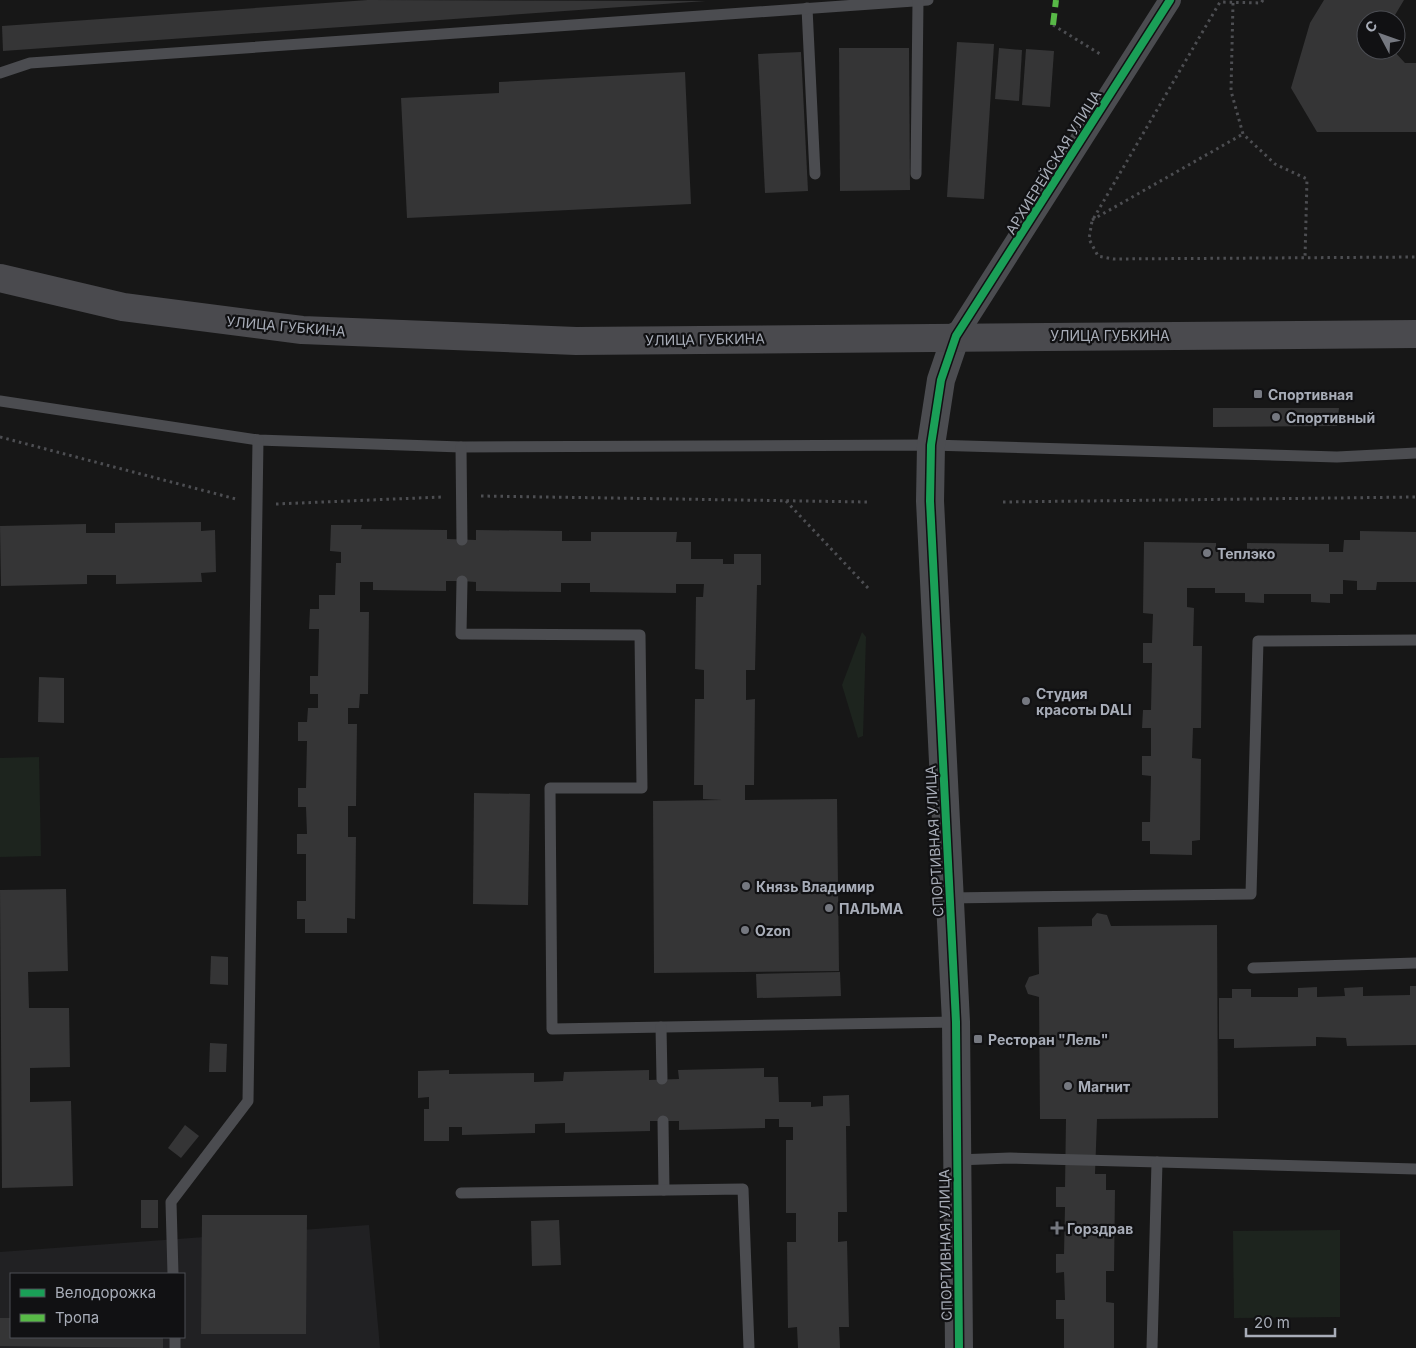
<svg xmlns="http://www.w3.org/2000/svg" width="1416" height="1348" viewBox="0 0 1416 1348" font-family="Inter,sans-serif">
	<rect width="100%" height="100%" fill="#171717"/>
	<path fill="#212123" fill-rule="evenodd" d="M369 1225 380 1348H0V1252ZM11 1274H184V1337H11Z"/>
	<g fill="#1d241e">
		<path d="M862 632 866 637 863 736 858 738 842 685Z"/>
		<path d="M39 757 41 856 0 857V758Z"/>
		<path d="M1340 1230V1317L1234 1318 1233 1231Z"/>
	</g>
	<g fill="#353536">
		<path d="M368 0 706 1 3 51 2 26Z"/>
		<path d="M1324 0H1404L1392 20H1366V50H1393L1405 63H1416V132H1317L1291 88 1310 23Z"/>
		<path d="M957 42 994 44 984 199 947 197Z"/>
		<path d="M839 48H909L910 190 840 191Z"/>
		<path d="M999 48 1022 50 1019 101 995 99Z"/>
		<path d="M1026 49 1054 51 1050 107 1022 105Z"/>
		<path d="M801 52 808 191 765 193 758 54Z"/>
		<path d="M685 72 691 204 407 218 401 98 499 93V82Z"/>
		<path d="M1213 408H1339L1337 426 1213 427Z"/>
		<path d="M201 522V531L215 530 216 572 201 573 202 582 116 584V575H87V584L1 586 0 526 86 524V533H115V523Z"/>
		<path d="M331 525H362L361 529 447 530V539L476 540V530L562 531V541H591V532H677L676 542H691V559H723V564H734V554H761V585H757L755 670H746V700L755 699 754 785H745V800L837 799 839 971 654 973 653 801 722 800 703 799V785H694L695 699H704V670L695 669 696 597H703L704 584H676V593L590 592V583H561V592L476 591V582L462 581H446V591L373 590V582H360V612H369L368 694H360L359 708H348V724H357L356 806H348V837H356L355 919 347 918V933H305V919H297V901H306V854H297V834H307L306 807H298V788H306L307 741H298V722H307L308 708H318V694H310V676H318L319 629H309L310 609H319V595H335L336 563H341V552L330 551Z"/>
		<path d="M1360 531 1416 532V582H1377L1376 590H1357V581L1343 580V594H1330V603L1311 602V594H1264V603L1245 602V593H1215V588H1187V607L1194 608 1193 646H1202L1201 728H1193L1192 758 1201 759 1200 840 1192 841V855L1150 854V841H1142V822H1150L1151 776 1142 775V756H1151V728H1142L1143 710H1151L1152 663H1143V643H1152L1153 614 1143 613 1144 542 1216 543V552H1247V543L1329 544V552H1343L1344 540H1360Z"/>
		<path d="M39 677 64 678V723L38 722Z"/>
		<path d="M474 793 530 794 528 905 473 904Z"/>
		<path d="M66 889 68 971 28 972 29 1008H69L70 1067 30 1068V1102L71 1101 73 1186 2 1188 0 890Z"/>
		<path d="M1097 913 1107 915 1111 926 1217 925 1218 1118 1097 1119 1095 1174H1106V1190H1115L1114 1271H1106V1302L1114 1303V1348H1064V1319H1056V1300H1065L1064 1272 1056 1273V1254H1064L1065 1207H1056V1187H1065L1066 1119H1040L1039 997 1028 994 1025 986 1029 977 1039 974 1038 927 1092 926V919Z"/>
		<path d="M211 956 228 957V985L210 984Z"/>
		<path d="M840 972 841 996 757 998 756 974Z"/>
		<path d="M1410 986H1416V1045L1347 1046 1346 1038 1316 1037V1046L1234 1048V1039H1219V998H1232V989H1251V997H1298V988L1317 987V997L1345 996 1344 988 1363 987V996L1410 995Z"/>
		<path d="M210 1043 227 1044 226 1072H209Z"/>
		<path d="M764 1068V1077H778L779 1102H811V1107L823 1106V1096L849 1095 850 1126H846L847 1212H838V1242L847 1241 849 1327H839L840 1348H798L797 1327 788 1328 787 1242H796V1213H786V1140H793V1127H779V1119H765V1128L679 1130V1121H650V1131L565 1133V1123L535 1124V1133L462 1135V1127H449V1141H424V1109H429V1097L418 1098V1071L449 1070V1074L534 1073V1082L563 1081 564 1072 649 1070V1080L679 1079 678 1070Z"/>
		<path d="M185 1125 199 1136 181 1158 168 1148Z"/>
		<rect x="141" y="1200" width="17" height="28"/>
		<path d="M202 1215H307L306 1334H201Z"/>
		<path d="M559 1220 561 1265 532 1266 531 1221Z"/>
		<path d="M0 1318H11V1337H163V1348L0 1346Z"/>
	</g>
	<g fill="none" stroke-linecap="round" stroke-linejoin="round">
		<g stroke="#4d4e52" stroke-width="3" stroke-dasharray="2.5 4" stroke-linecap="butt">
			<path d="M1263 0 1261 3 1220 2 1092 221 1089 239 1098 256 1113 259 1416 257"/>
			<path d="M1233 3 1231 91 1243 134 1275 164 1307 179 1305 258"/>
			<path d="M1053 25 1100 54"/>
			<path d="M1092 220 1243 134"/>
			<path d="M0 437 236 499"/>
			<path d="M481 496 868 502"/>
			<path d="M786 501 869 589"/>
			<path d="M1003 502 1416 497"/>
			<path d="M276 504 442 497"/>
		</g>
		<g stroke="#4b4c50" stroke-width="11">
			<path d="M807 8 815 174"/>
			<path d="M0 73 30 63 928 0"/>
			<path d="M916 174 918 1"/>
			<path d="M0 401 258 440 461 447 931 445 1337 457 1416 453"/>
			<path d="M461 447 462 540"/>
			<path d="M462 581 461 634 640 635 642 788H550L552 1029 956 1022"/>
			<path d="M949 898 1251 894 1258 641 1416 640"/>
			<path d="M1253 968 1416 963"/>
			<path d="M661 1027 662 1079"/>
			<path d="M663 1121 664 1190"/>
			<path d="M957 1160 1010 1158 1416 1169"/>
			<path d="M461 1193 743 1189 749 1348"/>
			<path d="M173 1274 171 1202 248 1101 258 440"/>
			<path d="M175 1337V1348"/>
			<path d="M1152 1348 1157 1162"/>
		</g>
		<path stroke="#4b4c50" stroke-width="22" d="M956 336 1170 0"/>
		<path stroke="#4b4c50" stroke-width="28" d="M956 336 941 380 931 445 930 501 956 1022 959 1348"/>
		<path stroke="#4a4a4e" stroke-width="28" d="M0 278 123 307 302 330 576 341 1416 334"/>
		<path stroke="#58b947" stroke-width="6" stroke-dasharray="12 6" stroke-linecap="butt" d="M1053 25 1056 0"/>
		<g stroke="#111113" stroke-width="11">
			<path id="cycleway" d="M959 1348 956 1022 930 501 931 445 941 380 956 336 1170 0"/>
		</g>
		<use href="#cycleway" stroke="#1a9f57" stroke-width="8"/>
	</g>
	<g fill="#757880" stroke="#111113" stroke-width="2">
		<rect x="1253" y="389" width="10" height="10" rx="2.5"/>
		<circle cx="1276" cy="417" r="5"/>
		<circle cx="1207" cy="553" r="5"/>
		<circle cx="1026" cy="701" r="5"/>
		<circle cx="746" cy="886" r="5"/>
		<circle cx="829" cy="908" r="5"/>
		<circle cx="745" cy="930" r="5"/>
		<rect x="973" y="1034" width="10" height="10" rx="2.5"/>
		<circle cx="1068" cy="1086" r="5"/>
		<path d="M1054.5 1220.5h5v5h5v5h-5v5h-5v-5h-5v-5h5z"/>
	</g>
	<g text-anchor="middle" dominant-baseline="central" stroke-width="4.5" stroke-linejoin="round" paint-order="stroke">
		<g font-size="14" fill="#a8adb8" stroke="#111113">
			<text transform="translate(1053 162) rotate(-58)">АРХИЕРЕЙСКАЯ УЛИЦА</text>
			<text transform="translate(286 326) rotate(5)">УЛИЦА ГУБКИНА</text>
			<text x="1110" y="335">УЛИЦА ГУБКИНА</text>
			<text transform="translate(705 339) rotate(-1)">УЛИЦА ГУБКИНА</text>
			<text transform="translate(934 841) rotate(-93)">СПОРТИВНАЯ УЛИЦА</text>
			<text transform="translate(945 1245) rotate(-91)">СПОРТИВНАЯ УЛИЦА</text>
		</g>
		<g font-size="14" font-weight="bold" fill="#a8adb8" stroke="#111113" text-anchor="start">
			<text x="1268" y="394">Спортивная</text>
			<text x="1286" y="417">Спортивный</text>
			<text x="1217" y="553">Теплэко</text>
			<text x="1036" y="693">Студия<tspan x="1036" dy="16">красоты DALI</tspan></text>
			<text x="756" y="886">Князь Владимир</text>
			<text x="839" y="908">ПАЛЬМА</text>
			<text x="755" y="930">Ozon</text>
			<text x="988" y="1039">Ресторан "Лель"</text>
			<text x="1078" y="1086">Магнит</text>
			<text x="1067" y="1228">Горздрав</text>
		</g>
	</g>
	<rect x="10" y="1273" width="175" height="65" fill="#111113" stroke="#4d4f55"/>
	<rect x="20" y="1289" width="25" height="8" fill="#1a9f57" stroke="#4d4f55"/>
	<text x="55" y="1298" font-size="15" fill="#a8adb8">Велодорожка</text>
	<rect x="20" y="1314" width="25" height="8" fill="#58b947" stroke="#4d4f55"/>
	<text x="55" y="1323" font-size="15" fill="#a8adb8">Тропа</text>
	<g transform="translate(1381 35) rotate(311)"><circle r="24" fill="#111113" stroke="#4d4f55"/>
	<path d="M0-4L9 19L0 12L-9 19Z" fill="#757880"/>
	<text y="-8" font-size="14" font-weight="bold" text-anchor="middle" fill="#a8adb8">С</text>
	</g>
	<path d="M1246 1328v8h89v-8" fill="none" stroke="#a8adb8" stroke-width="2.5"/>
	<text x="1254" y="1328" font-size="15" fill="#a8adb8" stroke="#111113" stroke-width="4" paint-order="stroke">20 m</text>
</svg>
